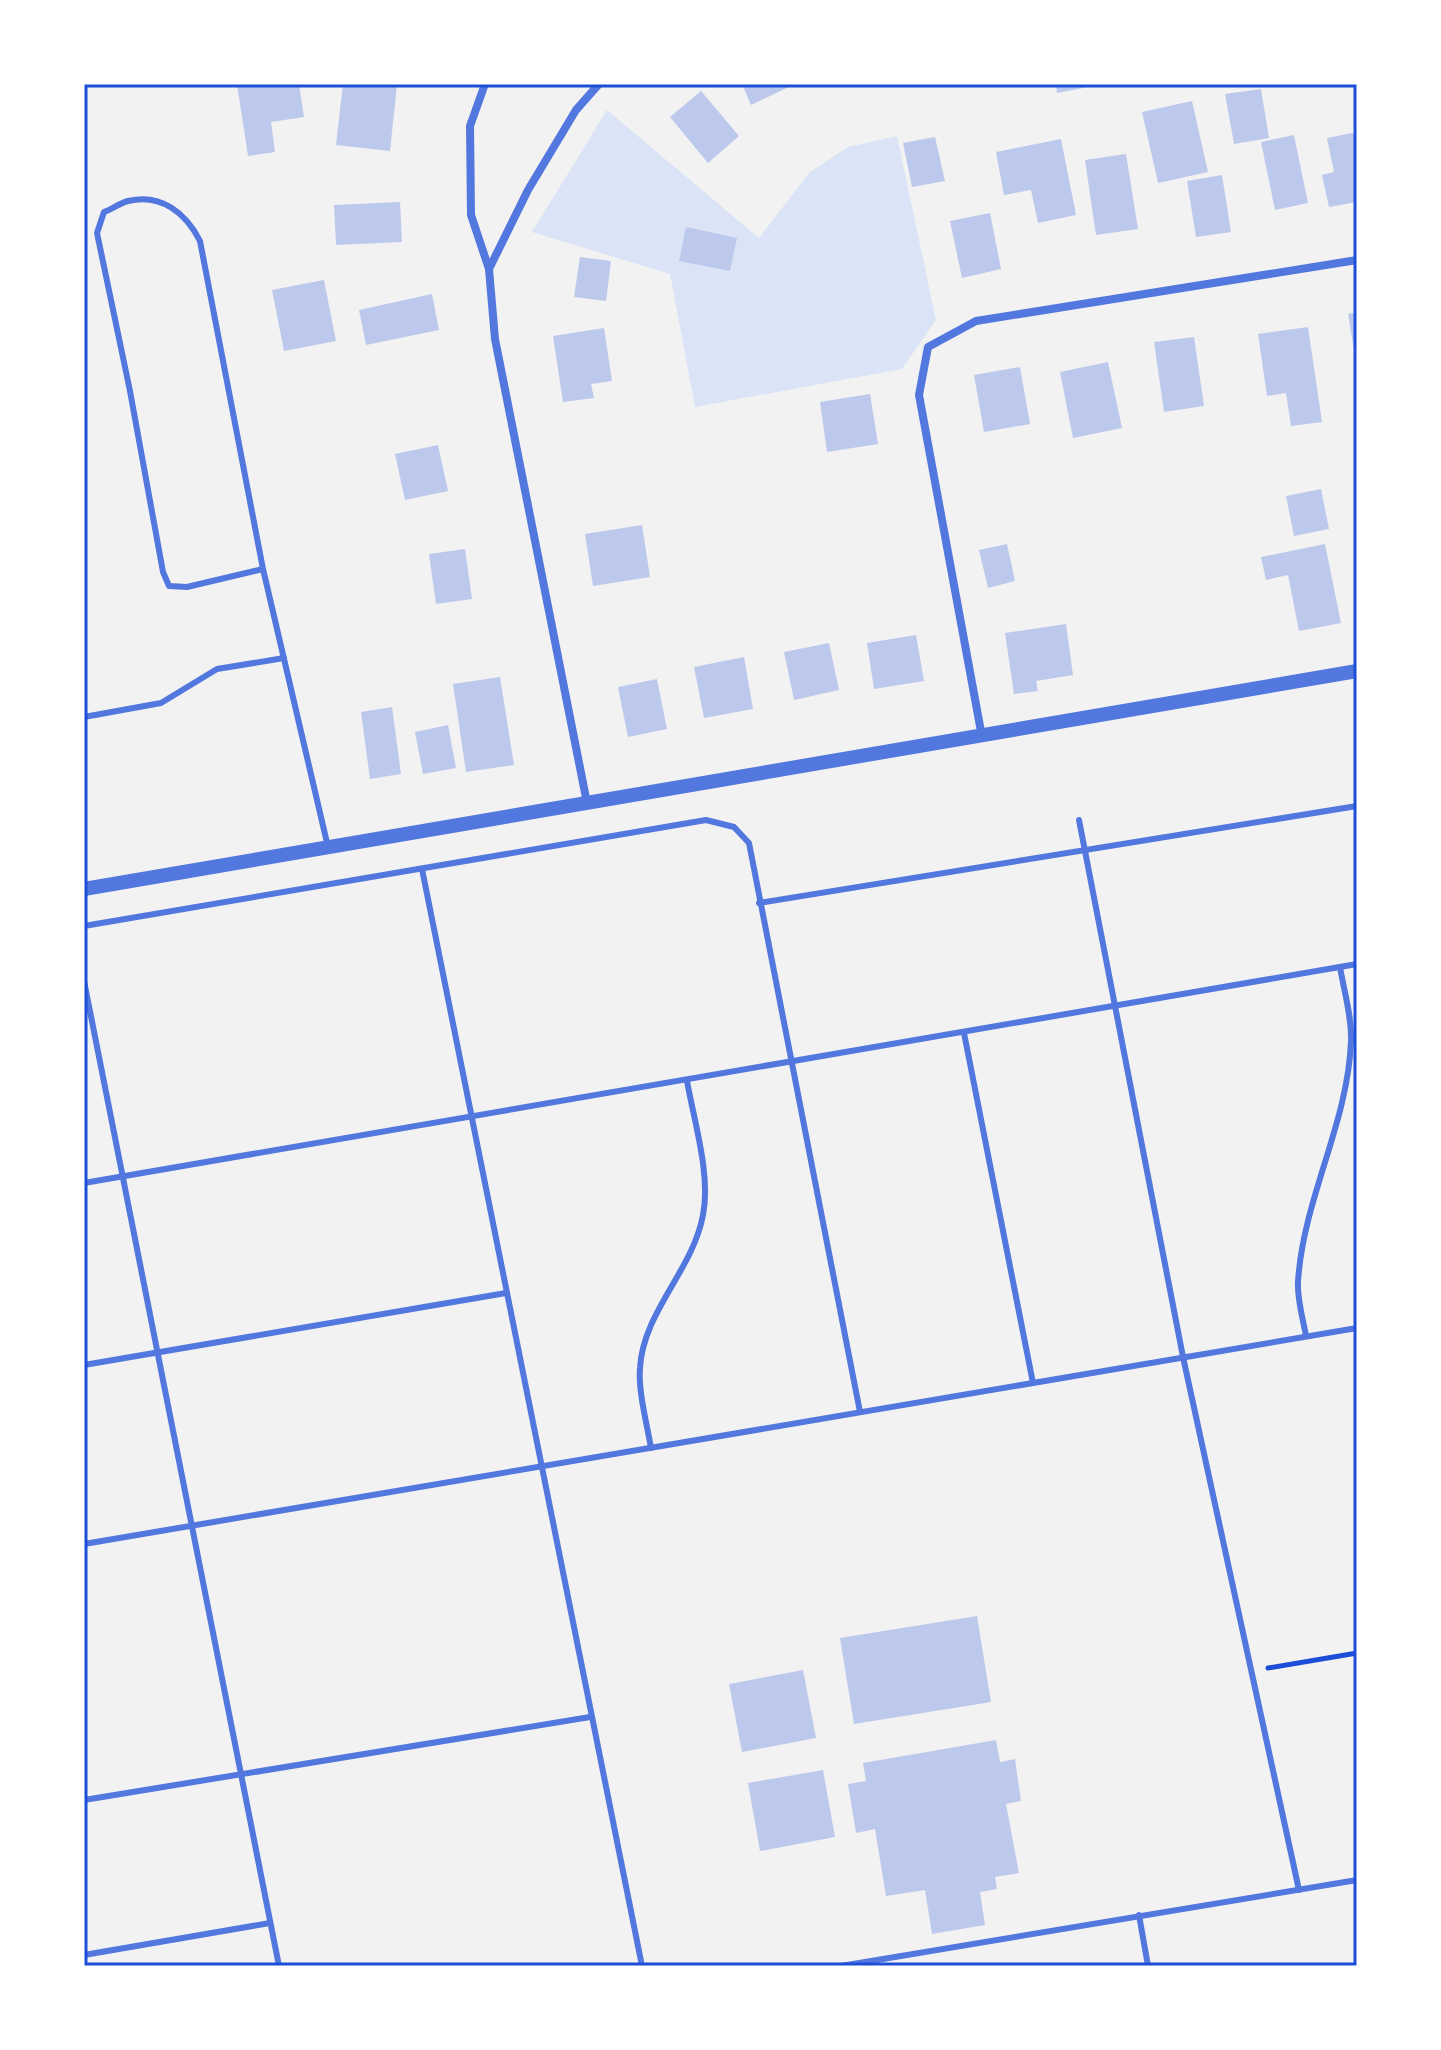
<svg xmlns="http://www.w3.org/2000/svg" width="1441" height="2050" viewBox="0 0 1441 2050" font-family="'Alegreya Sans',sans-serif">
	<rect width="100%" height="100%" fill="#f2f2f2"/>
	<path fill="#dbe4f7" d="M607 110 759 238 809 173 848 147 897 136 936 320 902 369 695 407 670 274 532 232Z"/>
	<g fill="#bdc9ec">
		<path d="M237 84H299L304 117 271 122 275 152 248 156Z"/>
		<path d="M343 84 397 85 390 151 336 145Z"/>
		<path d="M742 84H790L791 86 751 105Z"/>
		<path d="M1056 84H1087L1088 87 1057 93Z"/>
		<path d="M1261 89 1269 138 1234 144 1225 94Z"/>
		<path d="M701 91 739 136 708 163 670 117Z"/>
		<path d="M1192 101 1208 172 1158 183 1142 112Z"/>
		<path d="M1357 132V202L1329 207 1322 175 1334 172 1327 138Z"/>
		<path d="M1294 135 1308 203 1275 210 1261 142Z"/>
		<path d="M935 137 945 181 912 187 903 143Z"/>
		<path d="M1061 139 1076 215 1038 223 1031 190 1004 195 996 152Z"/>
		<path d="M1126 154 1138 229 1096 235 1085 160Z"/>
		<path d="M1222 175 1231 232 1196 237 1187 181Z"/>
		<path d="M400 202 402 242 336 245 334 205Z"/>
		<path d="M990 213 1001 269 962 278 950 221Z"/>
		<path d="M686 227 737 238 730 271 679 261Z"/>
		<path d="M580 257 611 261 606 301 574 297Z"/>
		<path d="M324 280 336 341 284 351 272 290Z"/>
		<path d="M432 294 439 330 366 345 359 310Z"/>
		<path d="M1357 312V356H1355L1348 314Z"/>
		<path d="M1308 327 1322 422 1291 426 1286 393 1267 396 1258 334Z"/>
		<path d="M604 328 612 381 591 384 594 398 563 402 553 336Z"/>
		<path d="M1194 337 1204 406 1164 412 1154 342Z"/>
		<path d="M1108 362 1122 428 1073 438 1060 372Z"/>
		<path d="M1020 367 1030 424 984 432 974 375Z"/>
		<path d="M870 394 878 444 827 452 820 402Z"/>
		<path d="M438 445 448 491 405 500 395 454Z"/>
		<path d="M1321 489 1329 529 1294 536 1286 496Z"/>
		<path d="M642 525 650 577 593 586 585 534Z"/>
		<path d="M1007 544 1015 581 988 588 979 550Z"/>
		<path d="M1325 544 1341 623 1299 631 1288 575 1266 580 1261 557Z"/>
		<path d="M465 549 472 599 436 604 429 554Z"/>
		<path d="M1066 624 1073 675 1036 681 1038 691 1014 694 1005 633Z"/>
		<path d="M916 635 924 681 874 689 867 643Z"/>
		<path d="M829 643 839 690 794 700 784 652Z"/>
		<path d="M744 657 753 709 704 718 694 667Z"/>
		<path d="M500 677 514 765 466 772 453 684Z"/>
		<path d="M657 679 667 729 628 737 618 687Z"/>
		<path d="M392 707 401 774 370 779 361 712Z"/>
		<path d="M448 725 456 768 423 774 415 732Z"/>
		<path d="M977 1616 991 1702 854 1724 840 1638Z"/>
		<path d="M803 1670 816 1738 742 1752 729 1684Z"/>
		<path d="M996 1740 1000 1762 1015 1759 1021 1801 1006 1804 1019 1873 995 1877 997 1889 980 1892 985 1925 932 1934 925 1890 886 1896 875 1829 856 1833 848 1784 866 1781 863 1763Z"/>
		<path d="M823 1770 835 1837 760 1851 748 1783Z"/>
	</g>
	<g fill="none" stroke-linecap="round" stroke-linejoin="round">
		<path stroke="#1d4ed8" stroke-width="5" d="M1268 1668 1357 1653"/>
		<g stroke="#5277de" stroke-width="6">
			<path d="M263 569 187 587 169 586 163 572 130 391 97 233 104 212C112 209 120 203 128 201 161 193 186 213 200 241L263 569 328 847"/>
			<path d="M84 717 161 703 217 669 284 658"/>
			<path d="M1079 820 1183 1357 1299 1890"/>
			<path d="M422 869 642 1966"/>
			<path d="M759 903 1357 806"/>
			<path d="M84 926 706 820 734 827 749 843 860 1412"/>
			<path d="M84 981 279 1966"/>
			<path d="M964 1033 1033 1383"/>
			<path d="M84 1183 1357 964"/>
			<path d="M1306 1336C1303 1319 1297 1299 1298 1282 1303 1199 1348 1124 1351 1041 1352 1017 1344 991 1340 967"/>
			<path d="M84 1365 506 1293"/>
			<path d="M651 1448C647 1424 638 1391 640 1368 643 1312 693 1270 703 1215 711 1175 694 1121 687 1081"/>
			<path d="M84 1544 1357 1328"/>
			<path d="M84 1800 590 1717"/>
			<path d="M1139 1915 1148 1966"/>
			<path d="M84 1955 270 1923"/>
			<path d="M841 1966 1357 1880"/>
		</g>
		<g stroke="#5277de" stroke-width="8">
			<path d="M485 84 470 126 471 215 489 269"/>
			<path d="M982 737 919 395 928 347 976 321 1357 260"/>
			<path d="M587 803 495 339 489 269 528 190 576 110 599 84"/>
		</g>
		<path stroke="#5277de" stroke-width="14" d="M84 889 1357 671"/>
	</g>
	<rect width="1441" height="2050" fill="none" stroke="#ffffff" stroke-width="172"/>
	<rect x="86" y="86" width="1269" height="1878" fill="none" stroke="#1d4ed8" stroke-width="3"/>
</svg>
